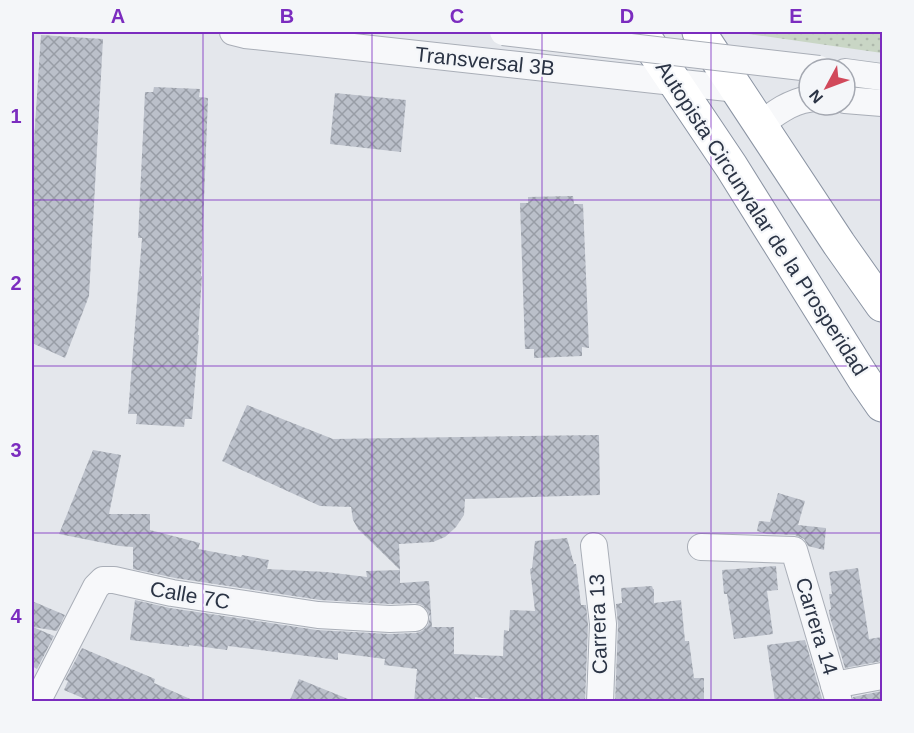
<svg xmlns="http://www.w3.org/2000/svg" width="914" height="733" viewBox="0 0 914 733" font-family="Helvetica,sans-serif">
	<defs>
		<pattern id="grass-dots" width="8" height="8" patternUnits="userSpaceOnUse" patternTransform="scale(1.5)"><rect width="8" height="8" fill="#c9d6c5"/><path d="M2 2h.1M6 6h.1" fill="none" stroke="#adb8ab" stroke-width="1.8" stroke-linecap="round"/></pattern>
		<pattern id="building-cross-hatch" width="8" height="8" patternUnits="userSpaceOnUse" patternTransform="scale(1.5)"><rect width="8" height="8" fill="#bbc0ca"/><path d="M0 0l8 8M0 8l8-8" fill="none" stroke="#989da6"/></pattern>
	</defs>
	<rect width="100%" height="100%" fill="#e4e7ec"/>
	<path fill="url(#grass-dots)" d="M735 32H882V53Z"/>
	<g fill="url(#building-cross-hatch)">
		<path d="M41 35 103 39 89 296 65 358 32 343V170Z"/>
		<path d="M154 87 200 89 199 97 208 98 201 276H202L198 335H199L192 419H185L184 427 136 424 137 414H128L142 238H138L145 92H153Z"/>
		<path d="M335 93 406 100 401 152 330 144Z"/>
		<path d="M573 196 574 204H583L589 348 582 347V356L534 358V349H525L520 203H528V197Z"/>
		<path d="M247 405 333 439 599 435 600 495 465 499 464 515 456 527 445 537 433 542 399 544 400 570 358 529 353 520 351 507 320 506 222 461Z"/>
		<path d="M93 450 121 455 109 514H150V530L200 543 198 549 241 557 242 555 269 560 267 569 326 572 367 577 366 571 400 570V583L429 581 432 627H454V654L503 656 504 630 509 631 510 610 535 611 530 569 532 568 535 541 567 538 574 564H576L581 605H586L588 625 585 702H514L475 697V702H414L417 669 384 665 385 659 338 653V660L228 646 227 650 189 645V647L130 640 135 600 170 608 317 630 389 634 416 633 422 631 428 625 430 617 427 610 422 605 415 603 390 604 320 600 175 578 133 569V547L119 546 59 534Z"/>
		<path d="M778 493 805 501 798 525 826 528 824 550 808 546 804 539 795 535 767 534 757 531 759 521 770 522Z"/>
		<path d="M776 566 778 590 767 591 773 634 734 639 727 594H724L722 570Z"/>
		<path d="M858 568 869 639 882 637V661L845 668 830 617 829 610 831 609 829 594H832L829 572Z"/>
		<path d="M652 586 653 589H654V603L681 600 685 641H689L694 678H704V699L615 702 618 625 616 604 622 603 621 588Z"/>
		<path d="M32 601 65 615 57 631 33 627 54 636 37 669 32 666Z"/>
		<path d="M805 640 823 702H775L767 645Z"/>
		<path d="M82 648 155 679 154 683 197 702H92L64 690 68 681 65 680Z"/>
		<path d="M299 679 353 701V702H289Z"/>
		<path d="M882 691V702H854L853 697Z"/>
	</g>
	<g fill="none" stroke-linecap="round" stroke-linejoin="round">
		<g stroke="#a9aeb7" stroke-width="28">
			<g id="street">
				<path d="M233 32 245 35 737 89"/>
				<path d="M845 72 882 77"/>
				<path d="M845 100 882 103"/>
				<path d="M760 125C775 113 790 102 809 99"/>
				<path d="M594 546 603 624 600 702"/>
				<path d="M701 547 794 550 839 702"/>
				<path d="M834 685 882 676"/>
				<path d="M37 702 96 587 103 580H114L172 593 318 615 390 619 415 618"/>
			</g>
		</g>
		<g stroke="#8b94a3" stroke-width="35">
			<g id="highway">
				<path d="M641 32 731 166 864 379 882 405"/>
				<path d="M699 32 839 244 882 305"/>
			</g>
		</g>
		<use href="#street" stroke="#f7f8fa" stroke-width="26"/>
		<use href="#highway" stroke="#fff" stroke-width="33"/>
		<g stroke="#a9aeb7" stroke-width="28" stroke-linecap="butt">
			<path id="street-bridge" d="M503 32 819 69"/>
		</g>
		<use href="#street-bridge" stroke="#f7f8fa" stroke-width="26"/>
	</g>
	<path fill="none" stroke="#7b2cbf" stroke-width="1.5" stroke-opacity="0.55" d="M203 32V702M372 32V702M542 32V702M711 32V702M32 200H882M32 366H882M32 533H882"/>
	<g text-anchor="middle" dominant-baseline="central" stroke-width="4.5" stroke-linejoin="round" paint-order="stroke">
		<g font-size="21" fill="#2b3445" stroke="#f4f6f9">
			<text transform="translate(485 61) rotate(6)">Transversal 3B</text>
			<text transform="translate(762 218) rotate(57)">Autopista Circunvalar de la Prosperidad</text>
			<text transform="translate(190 595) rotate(10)">Calle 7C</text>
			<text transform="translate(598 624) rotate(-92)">Carrera 13</text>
			<text transform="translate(817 626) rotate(73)">Carrera 14</text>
		</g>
	</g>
	<rect width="914" height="733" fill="none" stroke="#f4f6f9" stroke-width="66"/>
	<g transform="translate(827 87) rotate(229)"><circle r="28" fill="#f4f6f9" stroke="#a4a8b1" stroke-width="1.5"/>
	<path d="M0-4.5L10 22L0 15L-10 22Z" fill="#d1495b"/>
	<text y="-9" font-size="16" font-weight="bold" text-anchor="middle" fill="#2b3445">N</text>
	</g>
	<rect x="33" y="33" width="848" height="667" fill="none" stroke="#7b2cbf" stroke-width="2"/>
	<g font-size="20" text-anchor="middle" font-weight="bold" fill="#7b2cbf">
		<text x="118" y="23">A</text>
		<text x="287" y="23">B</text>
		<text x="457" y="23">C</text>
		<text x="627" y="23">D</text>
		<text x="796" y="23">E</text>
		<text x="16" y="123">1</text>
		<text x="16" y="290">2</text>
		<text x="16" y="457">3</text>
		<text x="16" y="623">4</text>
	</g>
</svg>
